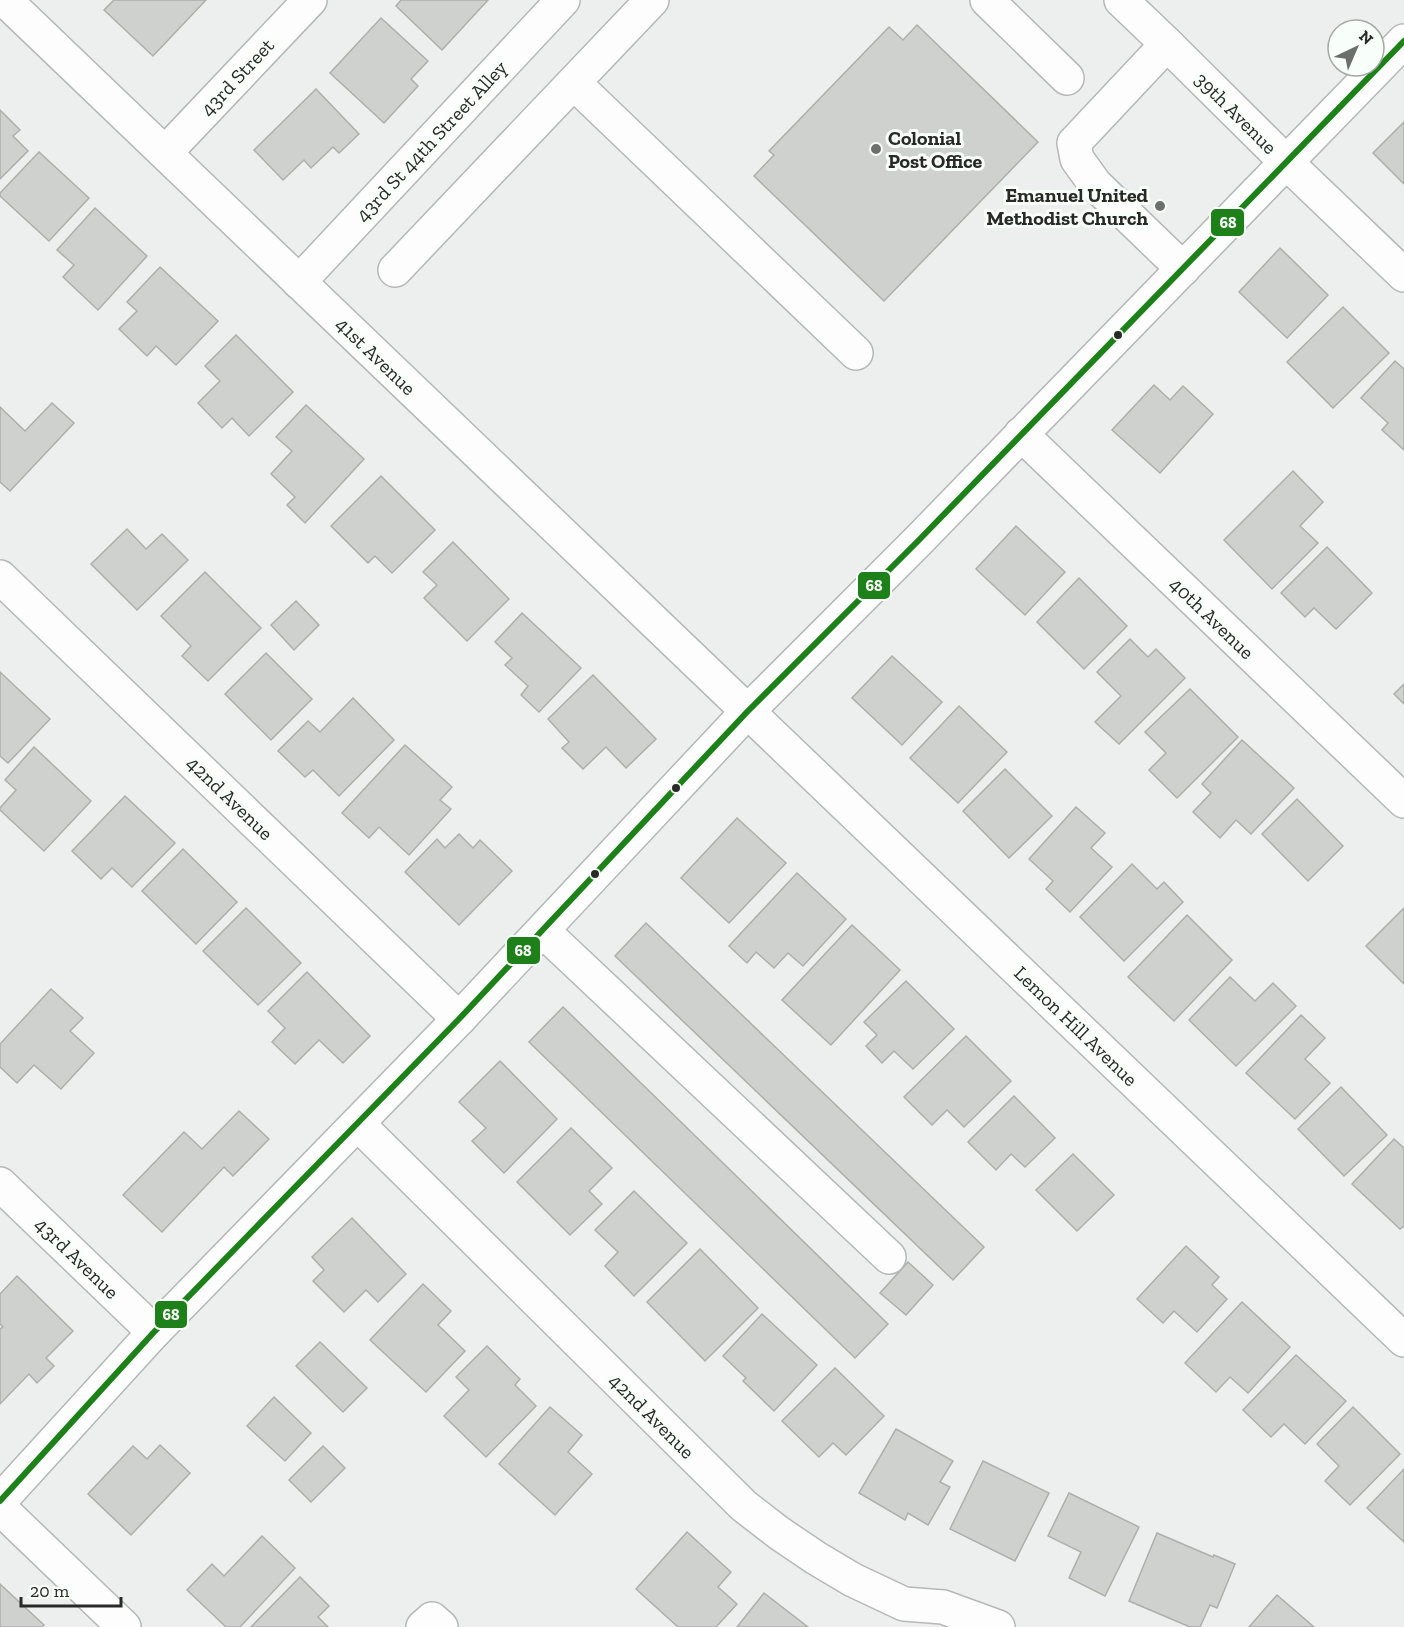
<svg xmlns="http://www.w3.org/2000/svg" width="1404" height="1627" viewBox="0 0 1404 1627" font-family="'Zilla Slab',serif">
	<rect width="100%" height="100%" fill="#ecefed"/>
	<g fill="#cfd1cf" stroke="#adafad" stroke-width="1.5">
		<path d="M114 0H206L153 56 104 10Z"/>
		<path d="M401 0H488L442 50 396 6Z"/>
		<path d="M381 18 428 61 411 79 418 86 384 123 330 73Z"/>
		<path d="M917 25 1038 142 884 301 754 176 774 155 769 151 889 27 903 40Z"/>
		<path d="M316 89 359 134 339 153 333 147 311 168 304 160 283 180 254 150Z"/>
		<path d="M0 110 20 130 13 136 28 151 0 179Z"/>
		<path d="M1404 122V184L1373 153Z"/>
		<path d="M39 152 89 198 49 241 0 196V193Z"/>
		<path d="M95 208 147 256 98 310 63 277 74 265 57 250Z"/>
		<path d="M1280 248 1328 295 1287 338 1239 292Z"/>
		<path d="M160 267 218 321 176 365 156 346 147 356 119 329 137 311 127 302Z"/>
		<path d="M1343 307 1389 353 1333 408 1287 362Z"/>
		<path d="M236 335 293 392 249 436 232 418 222 428 198 403 220 381 205 366Z"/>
		<path d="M1395 361 1404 369V450L1382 430 1388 423 1361 398Z"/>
		<path d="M1154 385 1170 400 1183 386 1213 414 1160 473 1112 430Z"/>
		<path d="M52 403 74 423 10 491 0 482V407L25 431Z"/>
		<path d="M306 405 364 459 305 523 287 505 295 497 271 474 292 451 276 437Z"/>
		<path d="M1293 471 1323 502 1300 526 1318 543 1272 589 1224 540Z"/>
		<path d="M381 476 435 530 392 573 375 556 368 563 331 526Z"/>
		<path d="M1016 526 1065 572 1025 615 976 569Z"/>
		<path d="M127 529 146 549 162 534 188 560 137 610 91 564Z"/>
		<path d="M453 542 509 599 467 641 424 598 437 585 423 572Z"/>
		<path d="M1327 547 1372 593 1336 629 1314 608 1305 617 1281 593Z"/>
		<path d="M205 572 261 628 208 681 182 656 191 646 161 616Z"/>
		<path d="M1079 578 1127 626 1084 669 1037 622Z"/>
		<path d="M296 601 319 625 294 650 271 625Z"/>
		<path d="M522 613 581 668 539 712 521 695 528 686 505 665 512 658 495 642Z"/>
		<path d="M1130 639 1148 657 1156 649 1185 678 1119 744 1095 722 1121 696 1097 672Z"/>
		<path d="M266 653 312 699 271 740 225 694Z"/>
		<path d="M892 656 942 702 902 745 852 698Z"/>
		<path d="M0 672 50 719 8 763 0 756Z"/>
		<path d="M593 675 656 739 626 768 606 747 583 769 562 748 569 742 548 719Z"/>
		<path d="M1404 684V704L1394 694Z"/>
		<path d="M1190 689 1238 737 1177 798 1149 770 1166 753 1145 732Z"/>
		<path d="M353 698 394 740 339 796 313 770 305 777 278 751 308 721 320 732Z"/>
		<path d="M959 706 1007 752 958 803 910 758Z"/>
		<path d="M1242 740 1294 788 1251 834 1236 820 1220 838 1193 812 1211 793 1202 784Z"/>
		<path d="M405 745 452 787 440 800 451 809 409 855 379 827 369 838 342 813Z"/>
		<path d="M34 747 91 801 44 851 0 810V808L16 790 5 780Z"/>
		<path d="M1005 769 1052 816 1009 858 963 811Z"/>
		<path d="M125 796 175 843 132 887 112 868 101 879 72 851Z"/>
		<path d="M1297 799 1343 846 1308 881 1262 834Z"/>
		<path d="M1076 807 1105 833 1091 848 1112 867 1070 912 1046 889 1053 881 1029 859Z"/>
		<path d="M737 818 786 863 729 923 681 878Z"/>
		<path d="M459 834 473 848 480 840 512 871 459 925 405 872 437 839 445 848Z"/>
		<path d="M183 849 237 902 196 944 142 891Z"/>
		<path d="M1132 864 1157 889 1164 882 1183 902 1124 961 1080 917Z"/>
		<path d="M797 873 846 919 803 966 788 953 774 968 756 952 747 963 729 946Z"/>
		<path d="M246 908 301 963 258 1005 203 951Z"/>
		<path d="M1404 908V984L1366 946Z"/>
		<path d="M1187 915 1232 960 1174 1021 1128 977Z"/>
		<path d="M646 923 984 1247 953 1280 615 956Z"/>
		<path d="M852 925 900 970 831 1045 782 1000Z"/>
		<path d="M307 972 370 1036 343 1063 319 1040 295 1064 272 1042 285 1028 268 1011Z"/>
		<path d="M1230 977 1255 1001 1273 983 1296 1006 1236 1066 1189 1020Z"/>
		<path d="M906 981 954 1029 913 1069 894 1051 882 1063 866 1046 877 1035 864 1022Z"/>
		<path d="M51 989 83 1018 70 1031 94 1053 61 1089 34 1065 17 1083 0 1067V1044Z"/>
		<path d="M563 1007 888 1324 855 1358 529 1042Z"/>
		<path d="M1301 1015 1325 1038 1305 1059 1330 1083 1295 1119 1246 1073Z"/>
		<path d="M966 1036 1011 1081 964 1127 947 1110 932 1125 904 1097Z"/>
		<path d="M500 1061 557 1119 504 1173 472 1141 486 1128 459 1102Z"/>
		<path d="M1341 1087 1387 1135 1344 1176 1298 1129Z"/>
		<path d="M1014 1096 1055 1138 1025 1167 1011 1154 996 1170 968 1142Z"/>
		<path d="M239 1111 269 1139 233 1176 224 1167 162 1232 123 1195 184 1132 202 1149Z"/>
		<path d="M571 1128 612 1168 589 1191 602 1204 570 1235 517 1182Z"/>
		<path d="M1394 1139 1404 1148V1226L1400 1229 1352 1184Z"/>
		<path d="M1073 1154 1114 1195 1077 1231 1036 1190Z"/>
		<path d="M634 1191 687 1243 634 1296 605 1266 618 1252 595 1230Z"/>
		<path d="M352 1218 406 1274 378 1302 366 1290 344 1312 313 1281 324 1270 312 1257Z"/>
		<path d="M1186 1246 1219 1277 1212 1285 1227 1299 1197 1332 1174 1311 1163 1323 1137 1299Z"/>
		<path d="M700 1249 758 1308 705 1361 647 1302Z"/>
		<path d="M908 1262 933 1285 906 1315 880 1293Z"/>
		<path d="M17 1276 73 1331 46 1358 54 1366 37 1383 29 1374 0 1404V1329L3 1327 0 1324V1294Z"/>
		<path d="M423 1284 451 1311 438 1325 465 1351 426 1392 370 1340Z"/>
		<path d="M1242 1302 1290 1347 1248 1393 1230 1377 1216 1392 1185 1363Z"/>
		<path d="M762 1314 817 1365 774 1411 743 1381 746 1378 723 1356Z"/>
		<path d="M320 1342 367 1388 343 1412 296 1366Z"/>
		<path d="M487 1346 520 1379 515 1385 536 1406 486 1457 444 1416 469 1390 456 1377Z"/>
		<path d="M1296 1355 1346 1401 1305 1444 1284 1424 1271 1437 1243 1410Z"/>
		<path d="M835 1368 884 1416 846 1455 833 1443 819 1457 782 1421Z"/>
		<path d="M274 1397 311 1433 285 1461 247 1426Z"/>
		<path d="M550 1407 582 1435 568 1452 592 1474 555 1515 499 1464Z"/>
		<path d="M1353 1407 1400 1454 1350 1505 1325 1481 1339 1466 1317 1444Z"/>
		<path d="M896 1429 953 1461 940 1482 950 1487 928 1525 908 1513 905 1520 859 1493Z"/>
		<path d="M160 1445 190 1473 131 1535 88 1494 133 1446 147 1459Z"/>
		<path d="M323 1446 345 1468 311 1502 289 1480Z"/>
		<path d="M983 1461 1049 1493 1015 1561 950 1529Z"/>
		<path d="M1404 1469V1542L1367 1508Z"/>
		<path d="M1069 1493 1139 1527 1105 1596 1069 1578 1081 1552 1048 1536Z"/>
		<path d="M687 1532 731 1572 718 1587 737 1604 716 1627H678L636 1589Z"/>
		<path d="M1157 1533 1213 1557 1214 1555 1235 1564 1217 1608 1210 1605 1200 1627H1190L1129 1601Z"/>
		<path d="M262 1536 295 1568 240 1627H226L187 1590 212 1564 224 1576Z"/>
		<path d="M300 1577 329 1606 318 1617 328 1627H251Z"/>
		<path d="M0 1584 44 1625 42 1627H0Z"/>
		<path d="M764 1593 808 1627H737Z"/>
		<path d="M1277 1595 1314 1627H1249Z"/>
	</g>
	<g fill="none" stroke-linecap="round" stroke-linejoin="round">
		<g stroke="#b6b8b7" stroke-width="36">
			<g id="minor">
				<path d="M5 0 1404 1340"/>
				<path d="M987 0 1067 78"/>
				<path d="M1121 0 1167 44 1287 163 1404 275"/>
				<path d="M1167 44 1074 143 1077 159 1095 184 1183 269"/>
				<path d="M574 83 856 353"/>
				<path d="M165 153 310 0"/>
				<path d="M395 270 652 0"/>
				<path d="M299 282 563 0"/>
				<path d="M1021 434 1404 801"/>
				<path d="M0 577 459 1019"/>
				<path d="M543 931 889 1257"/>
				<path d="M358 1124 744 1506 779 1533 816 1558 853 1580 904 1604 943 1607 998 1627"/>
				<path d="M0 1184 154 1332"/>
				<path d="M0 1501 154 1332 459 1019 747 712 918 541 1404 41"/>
				<path d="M0 1508 124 1627"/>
				<path d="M423 1627 432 1619 441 1627"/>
			</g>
		</g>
		<use href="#minor" stroke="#fcfdfc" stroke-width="33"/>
		<g stroke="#f8fef9" stroke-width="10">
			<path id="bus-1" d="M0 1501 154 1332 459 1019 747 712 918 541 1404 41"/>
		</g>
		<use href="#bus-1" stroke="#1e8019" stroke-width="6"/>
	</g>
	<g fill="#6d6f6d" stroke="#f8fef9" stroke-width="2">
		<circle cx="876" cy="149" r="6"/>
		<circle cx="1160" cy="206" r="6"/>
	</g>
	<g fill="#282a28" stroke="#f8fef9" stroke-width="2">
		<circle cx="1118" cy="335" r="5"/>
		<circle cx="676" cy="788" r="5"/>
		<circle cx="595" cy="874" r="5"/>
	</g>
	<g text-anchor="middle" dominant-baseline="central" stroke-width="6" stroke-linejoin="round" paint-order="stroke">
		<g font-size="20" fill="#282a28" stroke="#f8fef9">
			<text transform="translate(237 77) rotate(-47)">43rd Street</text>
			<text transform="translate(1236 113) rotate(45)">39th Avenue</text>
			<text transform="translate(431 141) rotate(-47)">43rd St 44th Street Alley</text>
			<text transform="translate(376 356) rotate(44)">41st Avenue</text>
			<text transform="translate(1212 618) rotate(44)">40th Avenue</text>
			<text transform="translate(230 798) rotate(44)">42nd Avenue</text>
			<text transform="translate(1076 1026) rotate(44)">Lemon Hill Avenue</text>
			<text transform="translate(77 1258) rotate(44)">43rd Avenue</text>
			<text transform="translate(652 1416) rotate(45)">42nd Avenue</text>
		</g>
		<g font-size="20" font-weight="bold" fill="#282a28" stroke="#f8fef9" text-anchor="start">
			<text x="888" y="138">Colonial<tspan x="888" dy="23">Post Office</tspan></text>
			<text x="1148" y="195" text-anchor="end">Emanuel United<tspan x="1148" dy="23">Methodist Church</tspan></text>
		</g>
	</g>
	<g stroke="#f8fef9" stroke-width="2">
		<rect x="1210" y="208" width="35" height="29" rx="6" fill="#1e8019"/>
		<rect x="857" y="571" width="34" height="29" rx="6" fill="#1e8019"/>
		<rect x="506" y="936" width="35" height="29" rx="6" fill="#1e8019"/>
		<rect x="154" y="1300" width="34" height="29" rx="6" fill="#1e8019"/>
	</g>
	<g font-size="16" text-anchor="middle" font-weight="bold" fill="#fff">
		<text x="1228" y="228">68</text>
		<text x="874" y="591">68</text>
		<text x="523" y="956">68</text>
		<text x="171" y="1320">68</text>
	</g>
	<g transform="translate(1356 48) rotate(44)"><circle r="28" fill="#f8fef9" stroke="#a5a9a5" stroke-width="1.5"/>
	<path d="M0-4.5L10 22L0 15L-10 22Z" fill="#6d6f6d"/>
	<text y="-9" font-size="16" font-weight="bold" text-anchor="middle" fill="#282a28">N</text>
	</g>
	<path d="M21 1597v9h100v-9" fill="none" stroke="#282a28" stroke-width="3"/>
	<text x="30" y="1597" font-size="18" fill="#282a28" stroke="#f8fef9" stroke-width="4.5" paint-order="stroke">20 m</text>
</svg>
